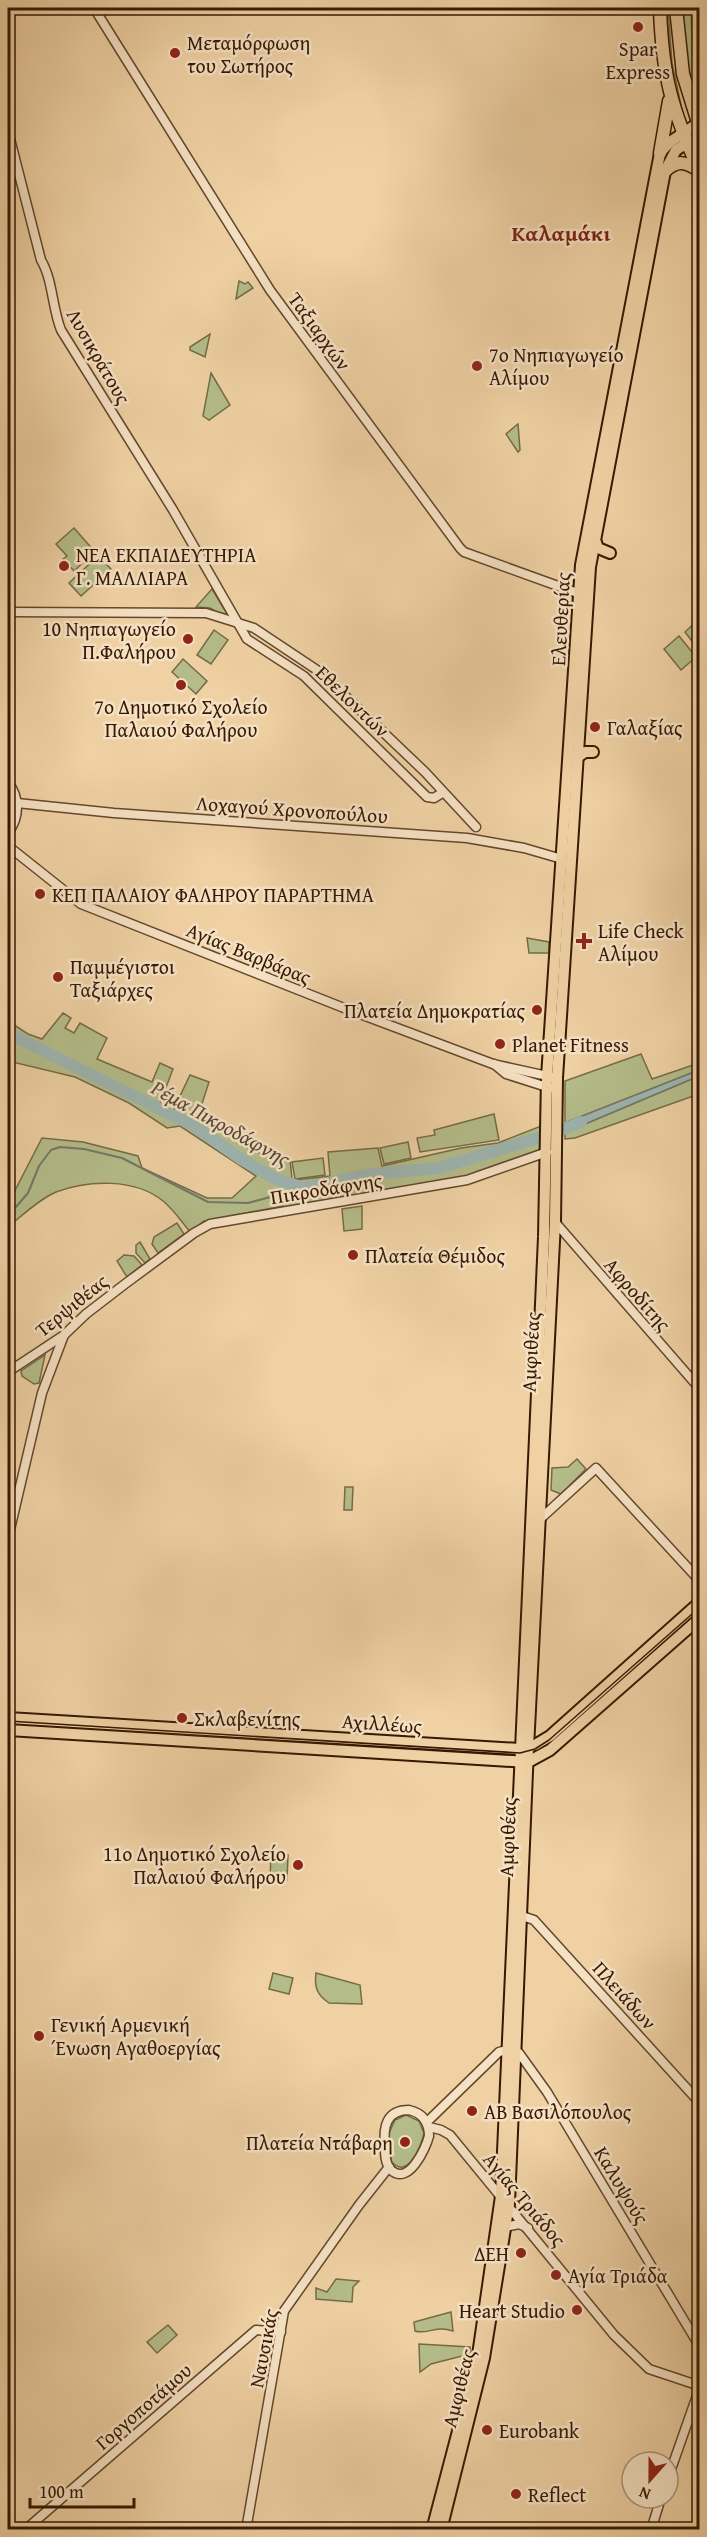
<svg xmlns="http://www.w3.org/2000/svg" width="707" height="2537" viewBox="0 0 707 2537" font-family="'Gentium Book Plus',serif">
	<rect width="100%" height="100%" fill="#efd1a4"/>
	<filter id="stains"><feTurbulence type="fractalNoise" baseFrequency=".00333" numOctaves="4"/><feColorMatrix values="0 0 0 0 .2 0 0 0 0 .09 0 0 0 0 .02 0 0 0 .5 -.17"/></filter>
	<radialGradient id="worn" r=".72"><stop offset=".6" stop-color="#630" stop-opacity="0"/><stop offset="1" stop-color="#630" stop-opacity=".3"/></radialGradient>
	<g fill="#b4bd8a" stroke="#756b46" stroke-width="1.5">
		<path d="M666 8H668L672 63 684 119 672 79Z"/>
		<path d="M683 8H691L693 72 699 98V116C689 81 683 45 683 8Z"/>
		<path d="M694 8H699V55H696Z"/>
		<path d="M239 281 245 284 248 282 253 288 236 299Z"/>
		<path d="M210 334 205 357 190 350V347Z"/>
		<path d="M211 373 230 405 209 420 203 416Z"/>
		<path d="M518 424 520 450 518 452 506 434Z"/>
		<path d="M74 528 95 552 74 571 63 559 67 556 56 544Z"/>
		<path d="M98 556 111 569 81 596 69 583Z"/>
		<path d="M212 589 229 617 227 618 210 608 196 607Z"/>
		<path d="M699 619V650L685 632Z"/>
		<path d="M214 630 228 640 211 664 197 655Z"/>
		<path d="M679 636 696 657 681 670 664 649Z"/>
		<path d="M183 659 207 681 196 694 172 672Z"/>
		<path d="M527 938 549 942V953H529Z"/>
		<path d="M63 1013 71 1018 65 1028 74 1033 80 1023 107 1038 97 1059 152 1082 160 1063 173 1069 159 1106 172 1113 190 1075 209 1082 198 1116C236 1133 243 1156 290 1160L292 1179 295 1180 330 1176 328 1152 378 1148 382 1166 461 1148 498 1143 541 1126 540 1150 461 1178 285 1208 283 1206 204 1221 190 1232C182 1222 173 1209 163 1201 135 1178 88 1180 56 1192 38 1200 23 1215 8 1227V1204L42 1138 83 1142 138 1156 142 1168 207 1198H232L256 1176 180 1126 167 1128 129 1103 75 1077 8 1061V1021L28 1034 42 1039Z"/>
		<path d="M641 1054 652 1079 699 1063V1070L567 1122 566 1132 699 1076V1094L575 1138 565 1139V1081Z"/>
		<path d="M494 1114 499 1140 420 1152 417 1138 435 1135 434 1130Z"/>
		<path d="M408 1142 411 1158 384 1164 380 1148Z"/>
		<path d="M323 1158 325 1175 295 1179 292 1162Z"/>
		<path d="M362 1206V1229L344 1231 342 1209Z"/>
		<path d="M177 1223 184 1234 158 1253 152 1244 154 1237Z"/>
		<path d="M140 1242 150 1259 145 1263 136 1253V1245Z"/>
		<path d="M124 1255 134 1256 142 1265 127 1277 117 1261Z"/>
		<path d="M45 1355 39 1383 34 1384 22 1376 21 1371Z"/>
		<path d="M577 1459 586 1469 561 1494 551 1490 552 1468 568 1467Z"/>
		<path d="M345 1487H353L352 1510H344Z"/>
		<path d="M8 1720 150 1728V1736L8 1727Z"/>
		<path d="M167 1729 261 1738V1740L166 1737Z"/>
		<path d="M430 1749 507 1751V1754H512L511 1759 431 1751Z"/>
		<path d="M271 1854 288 1855 287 1880 270 1879Z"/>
		<path d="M273 1973 293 1978 289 1994 269 1989Z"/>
		<path d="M316 1973 360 1985 362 2004 329 2003C317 1995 314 1987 316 1973Z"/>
		<path d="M406 2115 419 2121 424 2133C421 2147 407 2181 391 2161L389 2133 395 2120Z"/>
		<path d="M336 2279 359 2281 353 2287 352 2302 316 2299V2288L327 2292Z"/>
		<path d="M451 2312 453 2331C435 2325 427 2335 415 2331L414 2322Z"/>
		<path d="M168 2325 177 2335 157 2353 147 2342Z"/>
		<path d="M419 2344 470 2347V2354L431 2364 420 2372Z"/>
	</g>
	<path fill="#9db5b0" stroke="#74776a" stroke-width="1.5" d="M699 1070V1076L566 1132 567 1122Z"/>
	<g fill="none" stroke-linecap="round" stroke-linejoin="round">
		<path stroke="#74776a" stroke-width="2" d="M8 1222 15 1208 28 1193 39 1166 51 1150 60 1147 84 1149 122 1158 208 1202 248 1203 304 1188"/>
		<path stroke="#9db5b0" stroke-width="12" d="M8 1033 194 1126 241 1159 276 1179 304 1188 372 1174 439 1168 554 1133 581 1122"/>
		<g stroke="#64472a" stroke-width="11">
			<g id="minor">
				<path d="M94 8 270 290 460 548 464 552 583 595"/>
				<path d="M8 131 41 260C53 280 52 308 61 330L173 510 247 639 304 676 427 797 434 798 442 793"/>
				<path d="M8 612 206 613 254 628 320 672 425 772 476 827"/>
				<path d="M8 782C20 798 20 817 8 833"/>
				<path d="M17 803 114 813 467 838 524 848 562 859"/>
				<path d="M8 846 81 904 344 1008 493 1064 552 1077"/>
				<path d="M494 1064 506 1074 550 1088"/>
				<path d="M555 1222 700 1389"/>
				<path d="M8 1372 64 1335 86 1314 125 1284 194 1233 210 1224 467 1180 547 1152"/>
				<path d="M538 1521 596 1468 700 1581"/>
				<path d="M8 1538 42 1393 64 1335"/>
				<path d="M522 1916 534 1920 700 2103"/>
				<path d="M409 2110C422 2113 429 2121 429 2136 426 2148 408 2188 390 2169 385 2163 385 2154 385 2146 383 2127 386 2110 409 2110Z"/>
				<path d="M427 2122 499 2052 507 2050 519 2053 547 2092 700 2347"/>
				<path d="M429 2127 441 2130 450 2135 614 2335 649 2369 700 2386"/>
				<path d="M505 2227 519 2224 528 2228"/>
				<path d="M668 2478 700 2387"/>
				<path d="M25 2530 256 2330 281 2332"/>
				<path d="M246 2530 284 2311 359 2205 389 2167"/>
				<path d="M651 2530 661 2498"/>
			</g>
		</g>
		<g stroke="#361902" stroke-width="14">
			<g id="major">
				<path d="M595 540 598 548 610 553"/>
				<path d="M579 756 585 752H593"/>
				<path d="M8 1718 520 1749 535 1745 550 1736 700 1602"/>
				<path d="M8 1730 528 1762 550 1750 700 1618"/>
				<path d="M432 2530 478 2355 501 2196 544 1237 547 1077 581 565 660 153 670 142 697 124"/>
				<path d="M441 2530 484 2358 509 2204 528 1748 555 1222 557 1078 590 567 665 171 676 150 700 135"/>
			</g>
		</g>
		<g stroke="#361902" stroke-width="15">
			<g id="highway">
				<path d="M660 8C662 75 672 111 700 172"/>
				<path d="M676 8 683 74 700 129"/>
				<path d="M660 153 669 101"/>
				<path d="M665 171C677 160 686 161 699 171"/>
			</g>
		</g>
		<use href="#minor" stroke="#f5e1c4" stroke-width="8"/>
		<use href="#major" stroke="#efd1a4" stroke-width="10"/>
		<use href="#highway" stroke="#efd1a4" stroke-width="12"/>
		<g stroke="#361902" stroke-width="1.5">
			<path d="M695 8 700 84"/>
			<path d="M8 1721 520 1753 535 1749 549 1740 700 1607"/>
		</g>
	</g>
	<g fill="#8f2418" stroke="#f5e1c4" stroke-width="2">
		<circle cx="638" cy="27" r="6"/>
		<circle cx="175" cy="53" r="6"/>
		<circle cx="477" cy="366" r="6"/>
		<circle cx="64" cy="566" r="6"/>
		<circle cx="188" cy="639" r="6"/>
		<circle cx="181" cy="685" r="6"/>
		<circle cx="595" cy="727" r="6"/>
		<circle cx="40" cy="894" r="6"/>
		<path d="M581 932h6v6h6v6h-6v6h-6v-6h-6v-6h6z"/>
		<circle cx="58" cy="977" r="6"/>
		<circle cx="537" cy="1010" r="6"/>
		<circle cx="500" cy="1044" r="6"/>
		<circle cx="353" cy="1255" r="6"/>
		<circle cx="182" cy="1718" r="6"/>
		<circle cx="298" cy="1865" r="6"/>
		<circle cx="39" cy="2036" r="6"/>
		<circle cx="472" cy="2111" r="6"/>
		<circle cx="405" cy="2142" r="6"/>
		<circle cx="521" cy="2253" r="6"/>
		<circle cx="556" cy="2275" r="6"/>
		<circle cx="577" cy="2310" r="6"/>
		<circle cx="487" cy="2430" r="6"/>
		<circle cx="516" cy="2494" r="6"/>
	</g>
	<g text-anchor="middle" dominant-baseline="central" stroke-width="5" stroke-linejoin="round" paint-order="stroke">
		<g font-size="20" fill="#361902" stroke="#f5e1c4" text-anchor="start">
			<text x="187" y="42">Μεταμόρφωση<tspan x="187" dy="23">του Σωτήρος</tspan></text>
			<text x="638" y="48" text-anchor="middle">Spar<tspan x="638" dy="23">Express</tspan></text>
			<text x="489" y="354">7ο Νηπιαγωγείο<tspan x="489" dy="23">Αλίμου</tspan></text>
			<text x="76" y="554">ΝΕΑ ΕΚΠΑΙΔΕΥΤΗΡΙΑ<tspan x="76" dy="23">Γ. ΜΑΛΛΙΑΡΑ</tspan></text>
			<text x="176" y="628" text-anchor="end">10 Νηπιαγωγείο<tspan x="176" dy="23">Π.Φαλήρου</tspan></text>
			<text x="181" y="706" text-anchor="middle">7ο Δημοτικό Σχολείο<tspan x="181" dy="23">Παλαιού Φαλήρου</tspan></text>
			<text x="607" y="727">Γαλαξίας</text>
			<text x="52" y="894">ΚΕΠ ΠΑΛΑΙΟΥ ΦΑΛΗΡΟΥ ΠΑΡΑΡΤΗΜΑ</text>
			<text x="598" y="930">Life Check<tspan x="598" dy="23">Αλίμου</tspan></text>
			<text x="70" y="966">Παμμέγιστοι<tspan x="70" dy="23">Ταξιάρχες</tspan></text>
			<text x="525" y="1010" text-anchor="end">Πλατεία Δημοκρατίας</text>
			<text x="512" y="1044">Planet Fitness</text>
			<text x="365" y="1255">Πλατεία Θέμιδος</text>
			<text x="194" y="1718">Σκλαβενίτης</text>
			<text x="286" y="1853" text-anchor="end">11ο Δημοτικό Σχολείο<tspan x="286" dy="23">Παλαιού Φαλήρου</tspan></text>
			<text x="51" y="2024">Γενική Αρμενική<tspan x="51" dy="23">Ένωση Αγαθοεργίας</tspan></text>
			<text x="484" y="2111">ΑΒ Βασιλόπουλος</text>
			<text x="393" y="2142" text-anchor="end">Πλατεία Ντάβαρη</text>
			<text x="509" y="2253" text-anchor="end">ΔΕΗ</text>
			<text x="568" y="2275">Αγία Τριάδα</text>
			<text x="565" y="2310" text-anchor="end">Heart Studio</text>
			<text x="499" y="2430">Eurobank</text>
			<text x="528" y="2494">Reflect</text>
		</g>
		<g font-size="20" fill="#361902" stroke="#f5e1c4">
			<text transform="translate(320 331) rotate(54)">Ταξιαρχών</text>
			<text transform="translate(99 356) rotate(60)">Λυσικράτους</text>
			<text transform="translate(560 619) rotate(-87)">Ελευθερίας</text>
			<text transform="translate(353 701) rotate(44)">Εθελοντών</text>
			<text transform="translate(292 809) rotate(4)">Λοχαγού Χρονοπούλου</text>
			<text transform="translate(249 953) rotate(22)">Αγίας Βαρβάρας</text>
			<text transform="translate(326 1188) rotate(-9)">Πικροδάφνης</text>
			<text transform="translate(638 1294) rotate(49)">Αφροδίτης</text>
			<text transform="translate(71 1305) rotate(-39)">Τερψιθέας</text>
			<text transform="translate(530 1352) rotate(-87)">Αμφιθέας</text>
			<text transform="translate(382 1723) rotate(4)">Αχιλλέως</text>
			<text transform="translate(507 1837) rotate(-88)">Αμφιθέας</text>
			<text transform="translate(625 1995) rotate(48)">Πλειάδων</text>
			<text transform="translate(622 2185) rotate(59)">Καλυψούς</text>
			<text transform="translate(525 2199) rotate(50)">Αγίας Τριάδος</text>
			<text transform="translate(263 2348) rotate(-79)">Ναυσικάς</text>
			<text transform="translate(458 2388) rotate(-76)">Αμφιθέας</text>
			<text transform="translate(143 2406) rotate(-41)">Γοργοποτάμου</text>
		</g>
		<g font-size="21" font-style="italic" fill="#554836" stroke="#f5e1c4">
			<text transform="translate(221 1123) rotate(29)">Ρέμα Πικροδάφνης</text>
		</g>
		<g font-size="22" font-weight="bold" fill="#7a1f14" stroke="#f5e1c4">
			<text x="561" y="233">Καλαμάκι</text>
		</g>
	</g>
	<rect width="707" height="2537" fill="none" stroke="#efd1a4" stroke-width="30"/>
	<rect x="9" y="9" width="689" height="2519" fill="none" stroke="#361902" stroke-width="3"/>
	<rect x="15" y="15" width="677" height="2507" fill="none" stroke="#361902" stroke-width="1.5"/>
	<g transform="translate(650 2480) rotate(201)"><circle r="28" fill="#f5e1c4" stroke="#a99176" stroke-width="1.5"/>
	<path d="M0-4.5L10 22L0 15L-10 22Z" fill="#8f2418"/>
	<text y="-9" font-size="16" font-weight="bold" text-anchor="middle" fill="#361902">N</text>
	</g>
	<path d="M30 2498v9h104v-9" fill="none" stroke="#361902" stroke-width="3"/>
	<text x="39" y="2498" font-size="18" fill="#361902" stroke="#f5e1c4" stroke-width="4.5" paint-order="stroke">100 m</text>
	<rect width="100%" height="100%" filter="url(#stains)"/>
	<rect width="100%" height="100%" fill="url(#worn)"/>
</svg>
